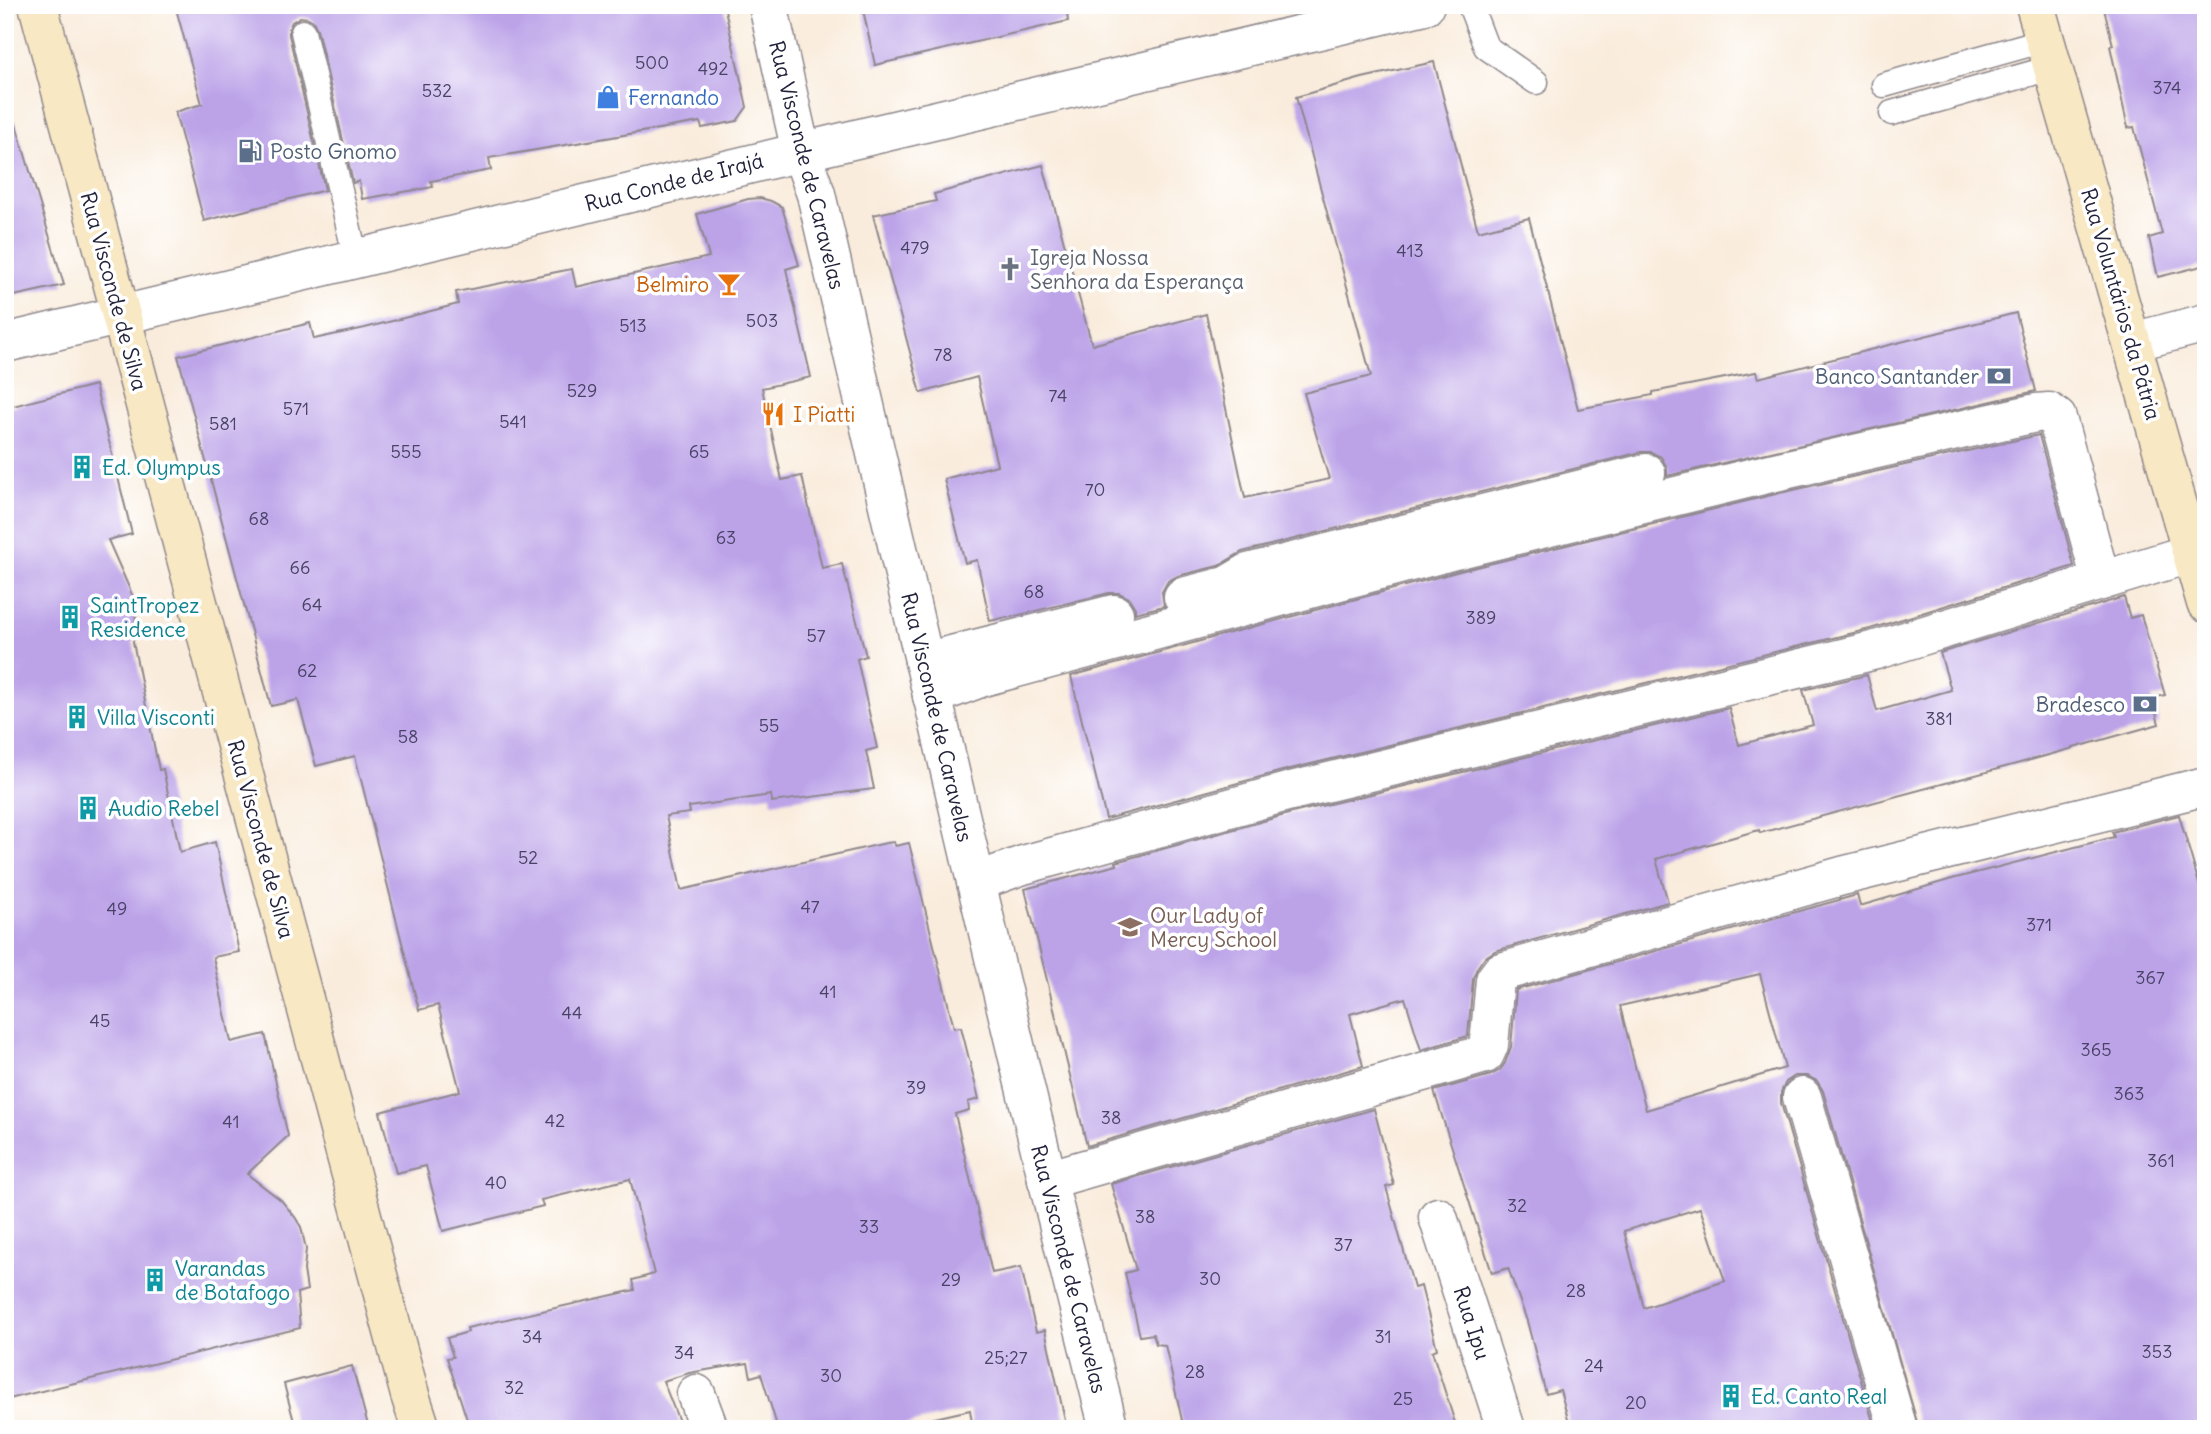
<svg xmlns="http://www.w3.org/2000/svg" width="2211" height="1434" viewBox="0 0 2211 1434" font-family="Delius,sans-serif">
	<rect width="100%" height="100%" fill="#fff"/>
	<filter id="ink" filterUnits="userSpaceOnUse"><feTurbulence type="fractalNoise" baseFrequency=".0143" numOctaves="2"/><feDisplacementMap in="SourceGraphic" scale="14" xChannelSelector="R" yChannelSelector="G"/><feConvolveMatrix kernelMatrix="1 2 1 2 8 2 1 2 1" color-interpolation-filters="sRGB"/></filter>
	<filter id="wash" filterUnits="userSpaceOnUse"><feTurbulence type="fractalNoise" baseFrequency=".00686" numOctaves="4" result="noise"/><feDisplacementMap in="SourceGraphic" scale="28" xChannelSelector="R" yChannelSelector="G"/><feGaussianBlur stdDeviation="1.57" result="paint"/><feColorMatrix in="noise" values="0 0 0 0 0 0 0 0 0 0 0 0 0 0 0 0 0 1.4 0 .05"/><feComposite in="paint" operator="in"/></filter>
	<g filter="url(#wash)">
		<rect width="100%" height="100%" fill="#f9ecdc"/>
		<g id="blocks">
			<g fill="#bca3e8" fill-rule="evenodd">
				<path d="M175 5H724L747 107 737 121 702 128 700 122 489 158 491 170 431 181 433 187 362 199 359 181 353 183 317 29 313 21 308 18 300 17 292 22 289 28V35L325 190 204 221 175 112 202 104Z"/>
				<path d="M862 5H1066L1068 21 875 65Z"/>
				<path d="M2103 5H2206V265L2158 277 2149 238 2162 234 2134 127 2128 128 2110 46 2113 45Z"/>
				<path d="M1434 62 1478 231 1529 218 1578 409 1653 395V392L1756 372 1758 378 2016 313 2036 391 1667 476V467L1661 457 1651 452H1641L1242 552 1218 566 1178 576 1168 581 1162 592 1164 606 1135 613V608L1129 598 1119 593H1109L1007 618V617L990 621 977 560 965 563 944 479 997 465 977 377 921 393 873 215 936 201 934 194 1043 165 1092 345 1206 314 1245 498 1329 479 1304 393 1371 376 1296 97 1362 78Z"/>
				<path d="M15 121 64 285 5 298V122Z"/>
				<path d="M760 198 771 201 782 207 799 265 786 269 811 377 762 388 782 480 802 476 822 568 842 564 866 656 857 659 877 748 866 751 874 789 772 802 771 795 689 807 690 813 666 816 681 890 886 843 894 842 895 846 909 843 954 1028 961 1027 979 1099 968 1102 969 1110 955 1114 992 1273 1021 1267 1036 1332 1045 1330 1067 1429H973L970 1410 886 1429H778L761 1374 751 1377 748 1363 689 1373 663 1381 682 1429H470L447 1358 453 1357 447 1338 468 1332 467 1328 635 1290 633 1280 654 1274 630 1179 541 1200 543 1206 443 1231 426 1166 396 1173 380 1112 460 1091 438 1005 419 1010 355 756 316 766 298 700 271 706 178 356 310 323 314 339 365 328 458 304 456 292 572 269 576 287 709 257 697 214 748 199Z"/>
				<path d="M95 385 132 534 108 540 134 599 136 623 133 642 159 770 163 769 180 852 215 842 239 952 213 957 231 1042 265 1034 288 1136 247 1174 281 1200 295 1217 301 1227 306 1249 304 1270 307 1290 297 1293 300 1328 5 1400V408Z"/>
				<path d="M2039 435 2074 566 1870 629 1282 771 1106 819 1071 676 1460 571 1780 493Z"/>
				<path d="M2124 597 2130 618 2141 615 2165 695 2152 698 2159 724 2020 763 1760 833 1759 830 1656 859 1668 902 1495 951 1484 958 1477 968 1473 978 1468 1036 1421 1050 1405 998 1350 1014 1363 1066 1087 1146 1025 889 1117 865 1116 862 1292 813 1729 708 1739 745 1813 725 1803 690 1867 675 1877 711 1951 690 1940 653Z"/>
				<path d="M2179 815 2206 908V1429H1919L1823 1091 1817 1081 1807 1076H1795L1786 1082 1781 1092V1103L1875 1429H1571L1560 1390 1546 1394 1527 1321 1508 1268 1492 1273 1434 1091 1491 1075 1500 1070 1505 1063 1511 1047 1516 990 1857 895 1860 906 1952 879 2114 837 2112 832ZM1760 974 1785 1068 1646 1110 1620 1006ZM1700 1208 1725 1281 1644 1308 1624 1231Z"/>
				<path d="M1374 1109 1394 1185 1386 1187 1414 1288 1421 1286 1437 1349 1432 1351 1457 1429H1184L1165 1345 1156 1344 1153 1334 1140 1336 1125 1273 1136 1270 1111 1184Z"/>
				<path d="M352 1366 369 1429H296L284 1384Z"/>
			</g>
		</g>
	</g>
	<g filter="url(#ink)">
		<use href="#blocks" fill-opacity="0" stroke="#8e878c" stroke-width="2"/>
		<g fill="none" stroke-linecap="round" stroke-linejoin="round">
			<g stroke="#8e878c" stroke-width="27">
				<g id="service">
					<path d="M1316 5 1324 29"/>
					<path d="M1470 5 1486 47 1536 82"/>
					<path d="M303 32 356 259"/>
					<path d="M1884 85 2045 40"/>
					<path d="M1892 113 2054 67"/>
				</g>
			</g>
			<g stroke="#8e878c" stroke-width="41">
				<g id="minor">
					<path d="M768 5 801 152 816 194C911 606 1006 1018 1109 1429"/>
					<path d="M2132 342 2206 323"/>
					<path d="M5 343 801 152 1425 5"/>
					<path d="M1183 597 1226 586 1248 573 1646 473"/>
					<path d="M924 662 1114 614"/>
					<path d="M932 696 983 677 1455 550 1775 472 2036 413 2049 412 2057 418 2101 581"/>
					<path d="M976 882 1023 865 1287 792 1876 650 2192 553"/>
					<path d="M1802 1097 1898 1429"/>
					<path d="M1047 1180 1485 1054 1489 1045 1495 980 1501 972 1842 876 2206 786"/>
					<path d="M1438 1217 1506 1429"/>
					<path d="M696 1394 709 1429"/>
				</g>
			</g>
			<g stroke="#8e878c" stroke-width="41">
				<g id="secondary">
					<path d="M38 5 410 1395 421 1429"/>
					<path d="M2035 5 2206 603"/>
				</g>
			</g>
			<use href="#service" stroke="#fff" stroke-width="24"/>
			<use href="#minor" stroke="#fff" stroke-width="38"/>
			<use href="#secondary" stroke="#f8e8c3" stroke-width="38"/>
		</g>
	</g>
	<defs>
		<g id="shop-bare" transform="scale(1.89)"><path d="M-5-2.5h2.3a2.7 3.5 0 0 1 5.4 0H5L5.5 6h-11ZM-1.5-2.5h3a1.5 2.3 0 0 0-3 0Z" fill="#3f7fe0" stroke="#fff" stroke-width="2.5" paint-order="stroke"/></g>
		<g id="fuel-bare" transform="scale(1.89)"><path d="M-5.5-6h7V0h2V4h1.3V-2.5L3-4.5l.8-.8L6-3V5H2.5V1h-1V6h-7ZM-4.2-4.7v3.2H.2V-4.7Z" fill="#5c6f8a" stroke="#fff" stroke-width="2.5" paint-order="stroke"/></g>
		<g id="church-bare" transform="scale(1.89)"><path d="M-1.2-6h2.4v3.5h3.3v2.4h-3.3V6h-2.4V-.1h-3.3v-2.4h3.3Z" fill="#6b7280" stroke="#fff" stroke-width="2.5" paint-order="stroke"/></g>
		<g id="bar-bare" transform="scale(1.89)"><path d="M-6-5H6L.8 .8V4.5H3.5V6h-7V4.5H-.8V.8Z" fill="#e8710a" stroke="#fff" stroke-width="2.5" paint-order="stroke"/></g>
		<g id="bank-bare" transform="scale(1.89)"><path d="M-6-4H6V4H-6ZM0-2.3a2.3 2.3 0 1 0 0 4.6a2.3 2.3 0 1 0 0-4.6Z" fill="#5c6f8a" stroke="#fff" stroke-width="2.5" paint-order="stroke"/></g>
		<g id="restaurant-bare" transform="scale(1.89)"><path d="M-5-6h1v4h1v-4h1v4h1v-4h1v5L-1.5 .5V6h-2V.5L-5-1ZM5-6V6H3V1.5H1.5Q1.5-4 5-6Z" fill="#e8710a" stroke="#fff" stroke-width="2.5" paint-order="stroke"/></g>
		<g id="building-bare" transform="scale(1.89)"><path d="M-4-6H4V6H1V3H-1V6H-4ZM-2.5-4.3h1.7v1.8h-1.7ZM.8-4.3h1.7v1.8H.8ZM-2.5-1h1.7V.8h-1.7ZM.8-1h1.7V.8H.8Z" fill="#0f9aa8" stroke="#fff" stroke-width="2.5" paint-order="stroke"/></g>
		<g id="school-bare" transform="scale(1.89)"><path d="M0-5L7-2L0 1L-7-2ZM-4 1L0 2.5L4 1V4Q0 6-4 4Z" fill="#8d6e63" stroke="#fff" stroke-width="2.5" paint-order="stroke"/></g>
	</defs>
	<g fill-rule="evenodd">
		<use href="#shop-bare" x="608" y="97"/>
		<use href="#fuel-bare" x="250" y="151"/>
		<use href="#church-bare" x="1010" y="269"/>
		<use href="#bar-bare" x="729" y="284"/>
		<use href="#bank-bare" x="1999" y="376"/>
		<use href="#restaurant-bare" x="773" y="414"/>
		<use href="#building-bare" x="82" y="467"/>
		<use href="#building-bare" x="70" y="617"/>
		<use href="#bank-bare" x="2145" y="704"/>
		<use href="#building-bare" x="77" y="717"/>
		<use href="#building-bare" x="88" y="808"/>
		<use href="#school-bare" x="1130" y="927"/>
		<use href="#building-bare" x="155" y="1280"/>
		<use href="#building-bare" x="1731" y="1396"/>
	</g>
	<g text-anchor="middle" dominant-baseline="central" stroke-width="7" stroke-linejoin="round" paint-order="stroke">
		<g font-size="18" fill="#484266">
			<text x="652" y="62">500</text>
			<text x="713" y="68">492</text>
			<text x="2167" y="87">374</text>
			<text x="437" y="90">532</text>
			<text x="915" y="247">479</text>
			<text x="1410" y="250">413</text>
			<text x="762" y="320">503</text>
			<text x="633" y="325">513</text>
			<text x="943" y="354">78</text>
			<text x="582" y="390">529</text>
			<text x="1058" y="395">74</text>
			<text x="296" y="408">571</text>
			<text x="513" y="421">541</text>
			<text x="223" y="423">581</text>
			<text x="406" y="451">555</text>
			<text x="699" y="451">65</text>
			<text x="1095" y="489">70</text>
			<text x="259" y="518">68</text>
			<text x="726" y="537">63</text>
			<text x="300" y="567">66</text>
			<text x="1034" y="591">68</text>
			<text x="312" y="604">64</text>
			<text x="1481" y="617">389</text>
			<text x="816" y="635">57</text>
			<text x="307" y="670">62</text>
			<text x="1939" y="718">381</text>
			<text x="769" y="725">55</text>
			<text x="408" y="736">58</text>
			<text x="528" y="857">52</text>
			<text x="810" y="906">47</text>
			<text x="117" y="908">49</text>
			<text x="2039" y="924">371</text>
			<text x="2150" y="977">367</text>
			<text x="828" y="991">41</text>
			<text x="572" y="1012">44</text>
			<text x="100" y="1020">45</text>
			<text x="2096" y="1049">365</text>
			<text x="916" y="1087">39</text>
			<text x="2129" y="1093">363</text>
			<text x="1111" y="1117">38</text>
			<text x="555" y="1120">42</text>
			<text x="231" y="1121">41</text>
			<text x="2161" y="1160">361</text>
			<text x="496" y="1182">40</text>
			<text x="1517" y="1205">32</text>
			<text x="1145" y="1216">38</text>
			<text x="869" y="1226">33</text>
			<text x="1343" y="1244">37</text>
			<text x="1210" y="1278">30</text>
			<text x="951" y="1279">29</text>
			<text x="1576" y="1290">28</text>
			<text x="532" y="1336">34</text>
			<text x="1383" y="1336">31</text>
			<text x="2157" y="1351">353</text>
			<text x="684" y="1352">34</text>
			<text x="1006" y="1357">25;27</text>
			<text x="1594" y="1365">24</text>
			<text x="1195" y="1371">28</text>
			<text x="831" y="1375">30</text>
			<text x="514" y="1387">32</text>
			<text x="1403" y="1398">25</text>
			<text x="1636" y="1402">20</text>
		</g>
		<g font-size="21" fill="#366cbe" stroke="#fff" text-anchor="start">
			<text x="628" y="97">Fernando</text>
		</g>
		<g font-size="21" fill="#4e5e75" stroke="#fff" text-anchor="end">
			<text x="270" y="151" text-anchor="start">Posto Gnomo</text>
			<text x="1979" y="376">Banco Santander</text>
			<text x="2125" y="704">Bradesco</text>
		</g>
		<g font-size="21" fill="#22223b" stroke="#fff">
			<text transform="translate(807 165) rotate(76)">Rua Visconde de Caravelas</text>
			<text transform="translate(674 182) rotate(-14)">Rua Conde de Irajá</text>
			<text transform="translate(114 291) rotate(75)">Rua Visconde de Silva</text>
			<text transform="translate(2121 304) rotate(74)">Rua Voluntários da Pátria</text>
			<text transform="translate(937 717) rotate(77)">Rua Visconde de Caravelas</text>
			<text transform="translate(261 839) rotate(75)">Rua Visconde de Silva</text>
			<text transform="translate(1069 1269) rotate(76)">Rua Visconde de Caravelas</text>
			<text transform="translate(1472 1323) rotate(72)">Rua Ipu</text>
		</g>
		<g font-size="21" fill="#5b616d" stroke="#fff" text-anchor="start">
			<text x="1030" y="257">Igreja Nossa<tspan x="1030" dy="24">Senhora da Esperança</tspan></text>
		</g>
		<g font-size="21" fill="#c56008" stroke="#fff" text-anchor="end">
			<text x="709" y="284">Belmiro</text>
			<text x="793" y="414" text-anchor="start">I Piatti</text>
		</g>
		<g font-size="21" fill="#0d838f" stroke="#fff" text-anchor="start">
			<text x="102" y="467">Ed. Olympus</text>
			<text x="90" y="605">SaintTropez<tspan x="90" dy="24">Residence</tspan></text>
			<text x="97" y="717">Villa Visconti</text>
			<text x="108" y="808">Audio Rebel</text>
			<text x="175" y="1268">Varandas<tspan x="175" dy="24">de Botafogo</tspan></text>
			<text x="1751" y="1396">Ed. Canto Real</text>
		</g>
		<g font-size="21" fill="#785e54" stroke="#fff" text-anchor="start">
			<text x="1150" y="915">Our Lady of<tspan x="1150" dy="24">Mercy School</tspan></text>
		</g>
	</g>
	<rect width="2211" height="1434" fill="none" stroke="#fff" stroke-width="28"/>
</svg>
